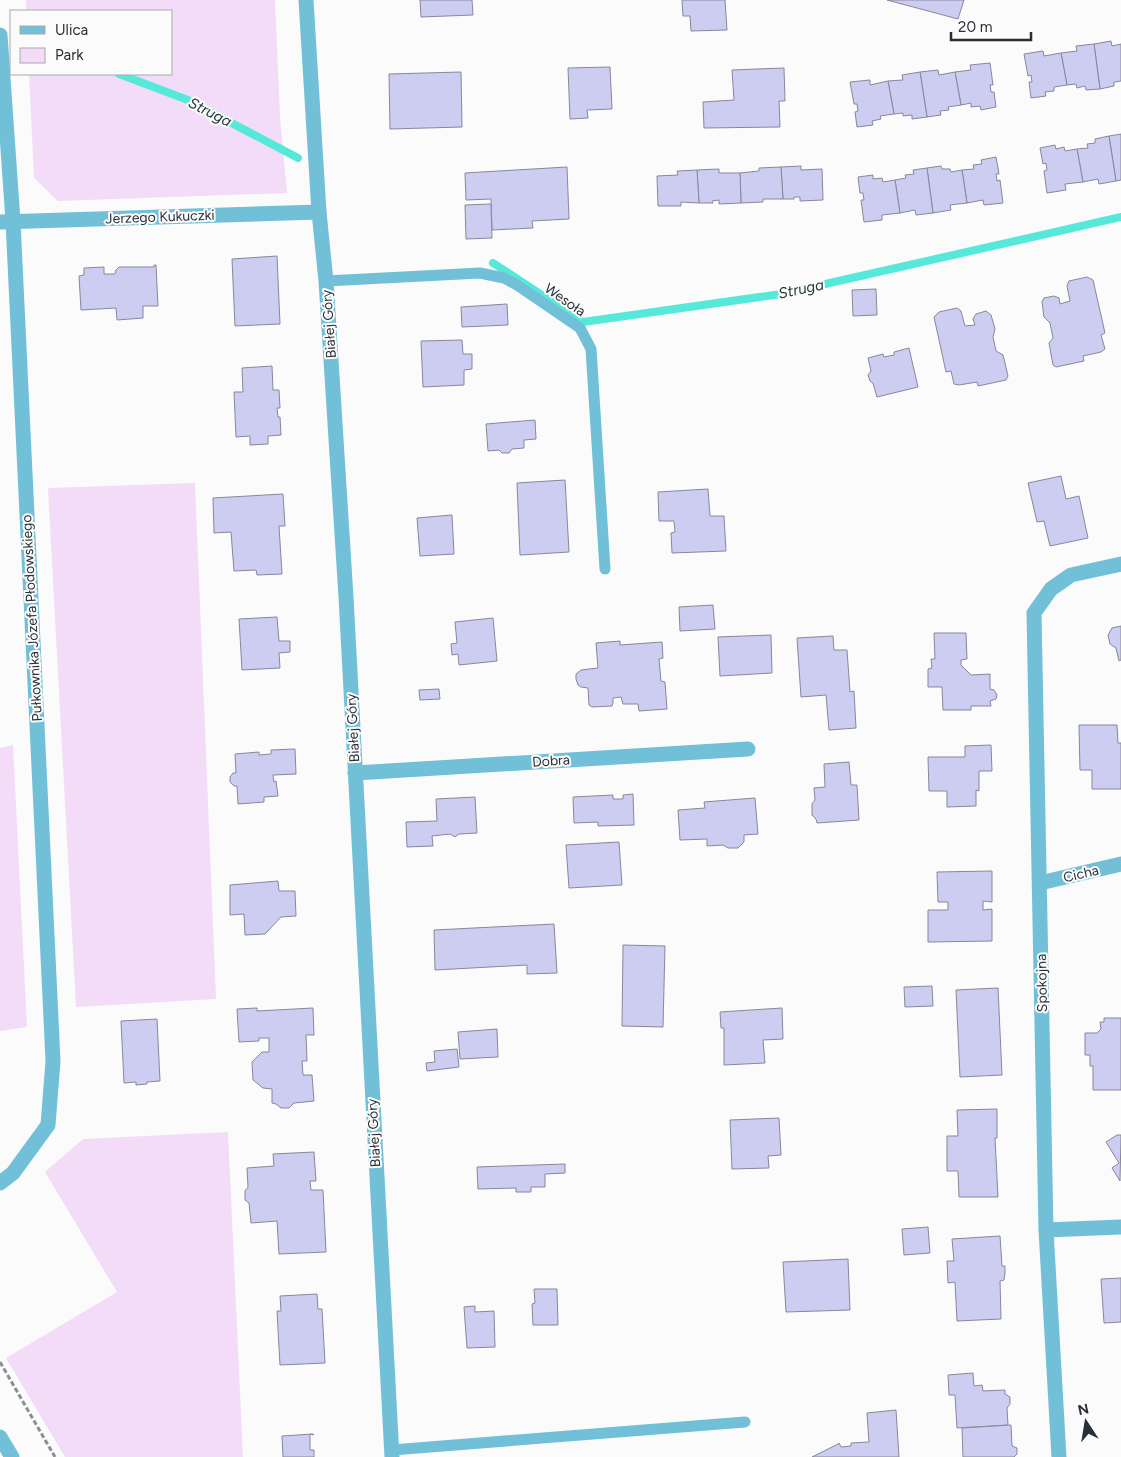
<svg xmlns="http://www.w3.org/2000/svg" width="1121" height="1457" viewBox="0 0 1121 1457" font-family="Figtree,sans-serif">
	<rect width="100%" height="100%" fill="#fbfbfb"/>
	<g fill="#f2dcf8">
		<path d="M26 0H275L280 117 287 193 58 201 34 178 29 74H171V11H26Z"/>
		<path d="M195 483 216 999 76 1007 48 488Z"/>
		<path d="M13 745 27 1027 0 1031V748Z"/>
		<path d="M228 1132 243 1457H65L6 1358 117 1292 45 1172 83 1139Z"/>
	</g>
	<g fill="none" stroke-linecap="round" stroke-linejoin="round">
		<g stroke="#56e9da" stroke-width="8">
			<path d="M119 74 188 100 298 158"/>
			<path d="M493 263 583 322 781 294 1121 217"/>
		</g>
	</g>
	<g fill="#cdcdf2" stroke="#87879c">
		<path d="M420 0H472L473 15 421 17Z"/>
		<path d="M682 0H725L727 30 691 31 690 16H683Z"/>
		<path d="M887 0H964L958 19Z"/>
		<path d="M1111 41 1112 46 1121 44V81L1114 82V86L1100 89 1094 44Z"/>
		<path d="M1094 44 1100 89 1086 90 1085 86 1077 88 1076 84 1067 85 1061 53 1077 51 1076 46Z"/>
		<path d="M1043 51 1044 56 1061 53 1067 85 1054 87V91L1045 92 1046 96 1031 98 1029 82H1032L1031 75 1028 76 1024 54Z"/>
		<path d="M990 63 993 85H990L991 92H994L996 107 981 110 980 106 971 107V103L961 105 955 72 971 70 970 65Z"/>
		<path d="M610 67 612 109 587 110 588 118 570 119 568 68Z"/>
		<path d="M784 68 785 101H779L780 127 704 128 703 102 734 100 732 70Z"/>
		<path d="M938 70 939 75 955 72 961 105 948 107 949 110 940 111 941 115 927 117 920 72Z"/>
		<path d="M461 72 462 127 390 129 389 74Z"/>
		<path d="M920 72 927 117 912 119V115L903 116V113L894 114 888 81 903 80 902 75Z"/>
		<path d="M870 80V85L888 81 894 114 880 116 881 119 872 121 873 125 857 127 855 112 858 111 857 104H854L850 82Z"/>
		<path d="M1121 134V180L1116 181 1109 136Z"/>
		<path d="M1109 136 1116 181 1099 184 1098 179 1083 182 1077 149 1088 148 1087 144 1095 143V139Z"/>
		<path d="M1055 145 1056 149 1064 147 1065 151 1077 149 1083 182 1065 184 1066 190 1047 193 1044 171 1047 170 1046 163 1043 164 1040 148Z"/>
		<path d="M996 157 999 174H996L997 181 1000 180 1003 203 984 205 983 200 967 203 962 170 974 169 973 165 982 164 981 160Z"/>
		<path d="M801 166V170L822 169 823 200 800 201V197H794V199H783L781 167Z"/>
		<path d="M941 166 942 169H950L951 172 962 170 967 203 950 205 951 210 933 213 927 168Z"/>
		<path d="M567 167 569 219 532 221 533 228 492 230 491 199 466 200 465 173Z"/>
		<path d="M781 167 783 199H763V202L741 203 740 173 759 171V168Z"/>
		<path d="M927 168 933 213 916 215 915 210 900 213 895 180 906 178 905 175 914 174 913 170Z"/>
		<path d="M719 169V173H740L741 203 719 204V200L712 201 713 203H699L697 170Z"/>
		<path d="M697 170 699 203 681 202V206H658L657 176 678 175 677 171Z"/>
		<path d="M873 175V179L882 178 883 182 895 180 900 213 882 215V220L864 222 861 200H864L863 193H860L858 177Z"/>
		<path d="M491 204 492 238 466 239 465 205Z"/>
		<path d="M277 256 280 324 235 326 232 259Z"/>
		<path d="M154 265H156L158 306H143V318L117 320 116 308 81 310 79 276 84 275V268L104 267V274H115L116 270 119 267H154Z"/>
		<path d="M1087 277 1093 280 1105 333 1101 335 1105 349 1101 352 1083 356 1084 361 1056 367 1053 365 1049 343 1053 338 1050 323 1044 317 1042 302 1044 298 1054 296 1059 298 1060 304 1070 301 1067 286 1069 281Z"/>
		<path d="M876 289 877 315 853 316 852 290Z"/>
		<path d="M507 304 508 325 462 327 461 307Z"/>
		<path d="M957 308 961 311 965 326 975 325 973 319 976 314 986 311 991 315 995 329 993 337 996 351 1003 355 1008 376 1006 380 978 386 977 382 959 385 954 384 951 371 946 372 934 317 939 312Z"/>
		<path d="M462 340 463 354H472V369L464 370V385L423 387 421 341Z"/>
		<path d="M909 348 918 387 877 397 873 383 870 381 868 375 871 371 868 358 883 354 884 357 894 355V352Z"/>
		<path d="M272 366 273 390H279L280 408H277L278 417H280L281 435 268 436V444L250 445V436L236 437 234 392H243L242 368Z"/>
		<path d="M535 420 536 439 524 440V448L512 449 509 453H502L499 450 488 451 486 424Z"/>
		<path d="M1061 476 1066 499 1079 496 1088 538 1050 546 1044 521 1037 522 1028 483Z"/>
		<path d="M565 480 569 552 520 555 517 483Z"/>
		<path d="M708 489 710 516H724L726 551 672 553 671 533 675 532 674 521H659L658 492Z"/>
		<path d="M283 494 285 526H279L282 574 257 575 256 570 234 571 231 532 214 533 213 498Z"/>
		<path d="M452 515 454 554 420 556 417 518Z"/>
		<path d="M713 605 715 629 680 631 679 607Z"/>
		<path d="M277 617 279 641H290V652L279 653 280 668 242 670 239 619Z"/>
		<path d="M493 618 497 661 459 665 458 654 452 655 451 644 457 643 455 622Z"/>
		<path d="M1121 626V660L1119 661 1116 648 1110 644 1108 635 1112 628Z"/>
		<path d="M934 633H966L967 659 961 660V665L971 675 990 674V689L994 690 997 695 996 699 990 701 991 706H971V710H943L942 687H928V669L932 668 931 659H935Z"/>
		<path d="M771 635 772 673 720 676 718 637Z"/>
		<path d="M833 636 834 650H847L850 692 854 691 856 728 829 730 826 695 801 697 797 638Z"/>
		<path d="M620 641V645L662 642 663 658 659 659 661 681 665 682 667 709 639 711 638 704H623L621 697 613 698V703L612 706 592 707 589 705 588 688 581 687 578 685 576 679V674L581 670 598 668 596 643Z"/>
		<path d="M439 689 440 699 420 700 419 690Z"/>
		<path d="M1079 725H1117L1118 743H1121V789H1092V770H1080Z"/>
		<path d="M991 745 992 771H979V791L976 790V806L947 807V791H929L928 757H965V746Z"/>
		<path d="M295 749 296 774 273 775 274 782 276 781 278 796 264 797V802L238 804 237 786H234L230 782V777L233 773H236L235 754 259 752V755L271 754V750Z"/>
		<path d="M849 762 851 785H857L859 820 817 823 816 819 812 815V804L815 800 814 788 825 787 824 764Z"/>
		<path d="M633 794 634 825 598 826V822L574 823 573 797 613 795V799H623V795Z"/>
		<path d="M475 797 477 833 459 834 455 837 450 834 432 836 433 846 407 847 406 822 437 821 436 799Z"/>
		<path d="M755 798 758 834 744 835V842L738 848H728L723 845 707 846V839L680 840 678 810 705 808 704 802Z"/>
		<path d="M619 842 622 885 569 888 566 845Z"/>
		<path d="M992 871V902L983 901V910L992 909V941L928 942V910H948V902H938L937 872Z"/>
		<path d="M278 881 279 891H295L296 916 281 917 265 934 245 935 244 914 230 915V885Z"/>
		<path d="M554 924 557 973 527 974V965L435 970 434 930Z"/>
		<path d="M623 945 665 946 663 1027 622 1026Z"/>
		<path d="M932 986 933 1006 905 1007 904 987Z"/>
		<path d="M998 988 1002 1075 960 1077 956 990Z"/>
		<path d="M257 1008V1011L313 1008 314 1035H306L307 1061H302L303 1075H312L314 1101 294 1103 289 1108H281L276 1104 272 1103V1089L263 1088 253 1080 252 1062 262 1052H269V1038H259V1041L239 1042 237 1009Z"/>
		<path d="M782 1008 783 1039 763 1040 765 1063 724 1065V1028H721L720 1012Z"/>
		<path d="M1104 1018H1121V1090H1093V1066H1090V1055H1085V1033H1097L1101 1029 1100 1022H1104Z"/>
		<path d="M157 1019 160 1081 147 1082V1084L136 1085V1082L124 1083 121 1021Z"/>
		<path d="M497 1029 498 1057 460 1059 458 1032Z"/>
		<path d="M457 1049 459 1067 427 1071 426 1063 435 1062 434 1051Z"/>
		<path d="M997 1109V1138H995L998 1197H959L958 1171H947V1136H958L957 1110Z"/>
		<path d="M779 1118 781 1155 768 1156 769 1168 732 1169 730 1120Z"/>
		<path d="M1117 1135H1121L1120 1181 1112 1168 1119 1163 1106 1142Z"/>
		<path d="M314 1152 316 1181H310L311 1190H323L326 1252 279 1254 277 1221 251 1223 249 1203 245 1200V1191L248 1187 247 1168 274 1166 273 1154Z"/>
		<path d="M565 1164V1173L545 1174V1187H531V1192H516V1188L478 1189 477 1167Z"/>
		<path d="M928 1227 930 1253 904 1255 902 1229Z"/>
		<path d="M1000 1236 1002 1266H1005V1273L1004 1280 1000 1281 1001 1319 957 1321 955 1282 948 1283 947 1261H954L952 1239Z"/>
		<path d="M848 1259 850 1310 786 1312 783 1262Z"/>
		<path d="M1121 1278V1322L1104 1323 1101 1279Z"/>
		<path d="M534 1289H557L558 1325H533L532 1304 535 1303Z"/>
		<path d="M317 1294 318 1309H322L325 1363 280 1365 277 1311H281L280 1296Z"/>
		<path d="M475 1306V1312L494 1311 495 1347 467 1348 464 1307Z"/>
		<path d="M973 1373 974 1386 982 1385 983 1391 1005 1390V1394L1010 1397V1404L1007 1408 1008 1425 957 1428 955 1395H949L948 1375Z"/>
		<path d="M896 1410 899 1457H812L838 1444 839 1443 841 1447 851 1446V1443L869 1442 867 1413Z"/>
		<path d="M1011 1425 1012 1446 1017 1448V1454L1014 1457H963L962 1428Z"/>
		<path d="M310 1434V1450H314V1457H283L282 1436 313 1434 314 1435Z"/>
	</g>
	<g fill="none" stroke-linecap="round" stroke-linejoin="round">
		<path stroke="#8b8e92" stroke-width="3" stroke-dasharray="5 2.5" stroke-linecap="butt" d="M0 1362 55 1457"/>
		<g stroke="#72c0d7" stroke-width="11">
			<path d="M326 281 480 273 504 278 517 285 580 328 591 349 605 569"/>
			<path d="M392 1450 745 1422"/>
		</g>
		<g stroke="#72c0d7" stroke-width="15">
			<path d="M306 0 319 212 326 281 346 597 392 1457"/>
			<path d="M0 35 13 221 53 1061 48 1125 13 1173 0 1183"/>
			<path d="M0 222 319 212"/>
			<path d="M355 773 748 749"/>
			<path d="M1040 883 1121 864"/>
			<path d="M1046 1230 1121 1227"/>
			<path d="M1059 1457 1046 1230 1034 613 1051 589 1071 575 1121 564"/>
		</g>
		<path stroke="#72c0d7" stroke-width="15" d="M0 1437 12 1457"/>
	</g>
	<g text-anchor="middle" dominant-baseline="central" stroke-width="4" stroke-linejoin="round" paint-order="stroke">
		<g font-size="14" fill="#282f36" stroke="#fbfbfb">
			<text transform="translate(160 217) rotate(-2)">Jerzego Kukuczki</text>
			<text transform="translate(565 300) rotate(35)">Wesoła</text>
			<text transform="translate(329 324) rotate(-94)">Białej Góry</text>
			<text transform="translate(32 618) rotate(-93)">Pułkownika Józefa Płodowskiego</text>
			<text transform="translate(353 728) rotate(-93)">Białej Góry</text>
			<text transform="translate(551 761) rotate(-4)">Dobra</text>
			<text transform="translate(1081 874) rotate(-13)">Cicha</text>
			<text transform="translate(1042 983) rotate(-91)">Spokojna</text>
			<text transform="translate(374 1133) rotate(-93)">Białej Góry</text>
		</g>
		<g font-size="15" font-style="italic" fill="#203936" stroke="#fbfbfb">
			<text transform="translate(210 112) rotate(27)">Struga</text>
			<text transform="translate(801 289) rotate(-12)">Struga</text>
		</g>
	</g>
	<rect x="10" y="10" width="162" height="65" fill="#fbfbfb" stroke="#a7a9ac"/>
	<rect x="20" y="26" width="25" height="8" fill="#72c0d7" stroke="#a7a9ac"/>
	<text x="55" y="35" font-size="15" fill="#282f36">Ulica</text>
	<rect x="20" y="48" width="25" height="15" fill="#f2dcf8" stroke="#a7a9ac"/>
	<text x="55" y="60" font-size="15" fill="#282f36">Park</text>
	<g transform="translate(1086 1422) rotate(348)" stroke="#fbfbfb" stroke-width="4" paint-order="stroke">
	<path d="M0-4L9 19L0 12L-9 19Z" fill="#282f36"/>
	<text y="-8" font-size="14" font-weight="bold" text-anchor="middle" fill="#282f36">N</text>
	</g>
	<path d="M951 32v8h80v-8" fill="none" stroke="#282f36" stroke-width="2.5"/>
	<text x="958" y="32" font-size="15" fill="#282f36" stroke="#fbfbfb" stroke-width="4" paint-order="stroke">20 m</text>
</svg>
